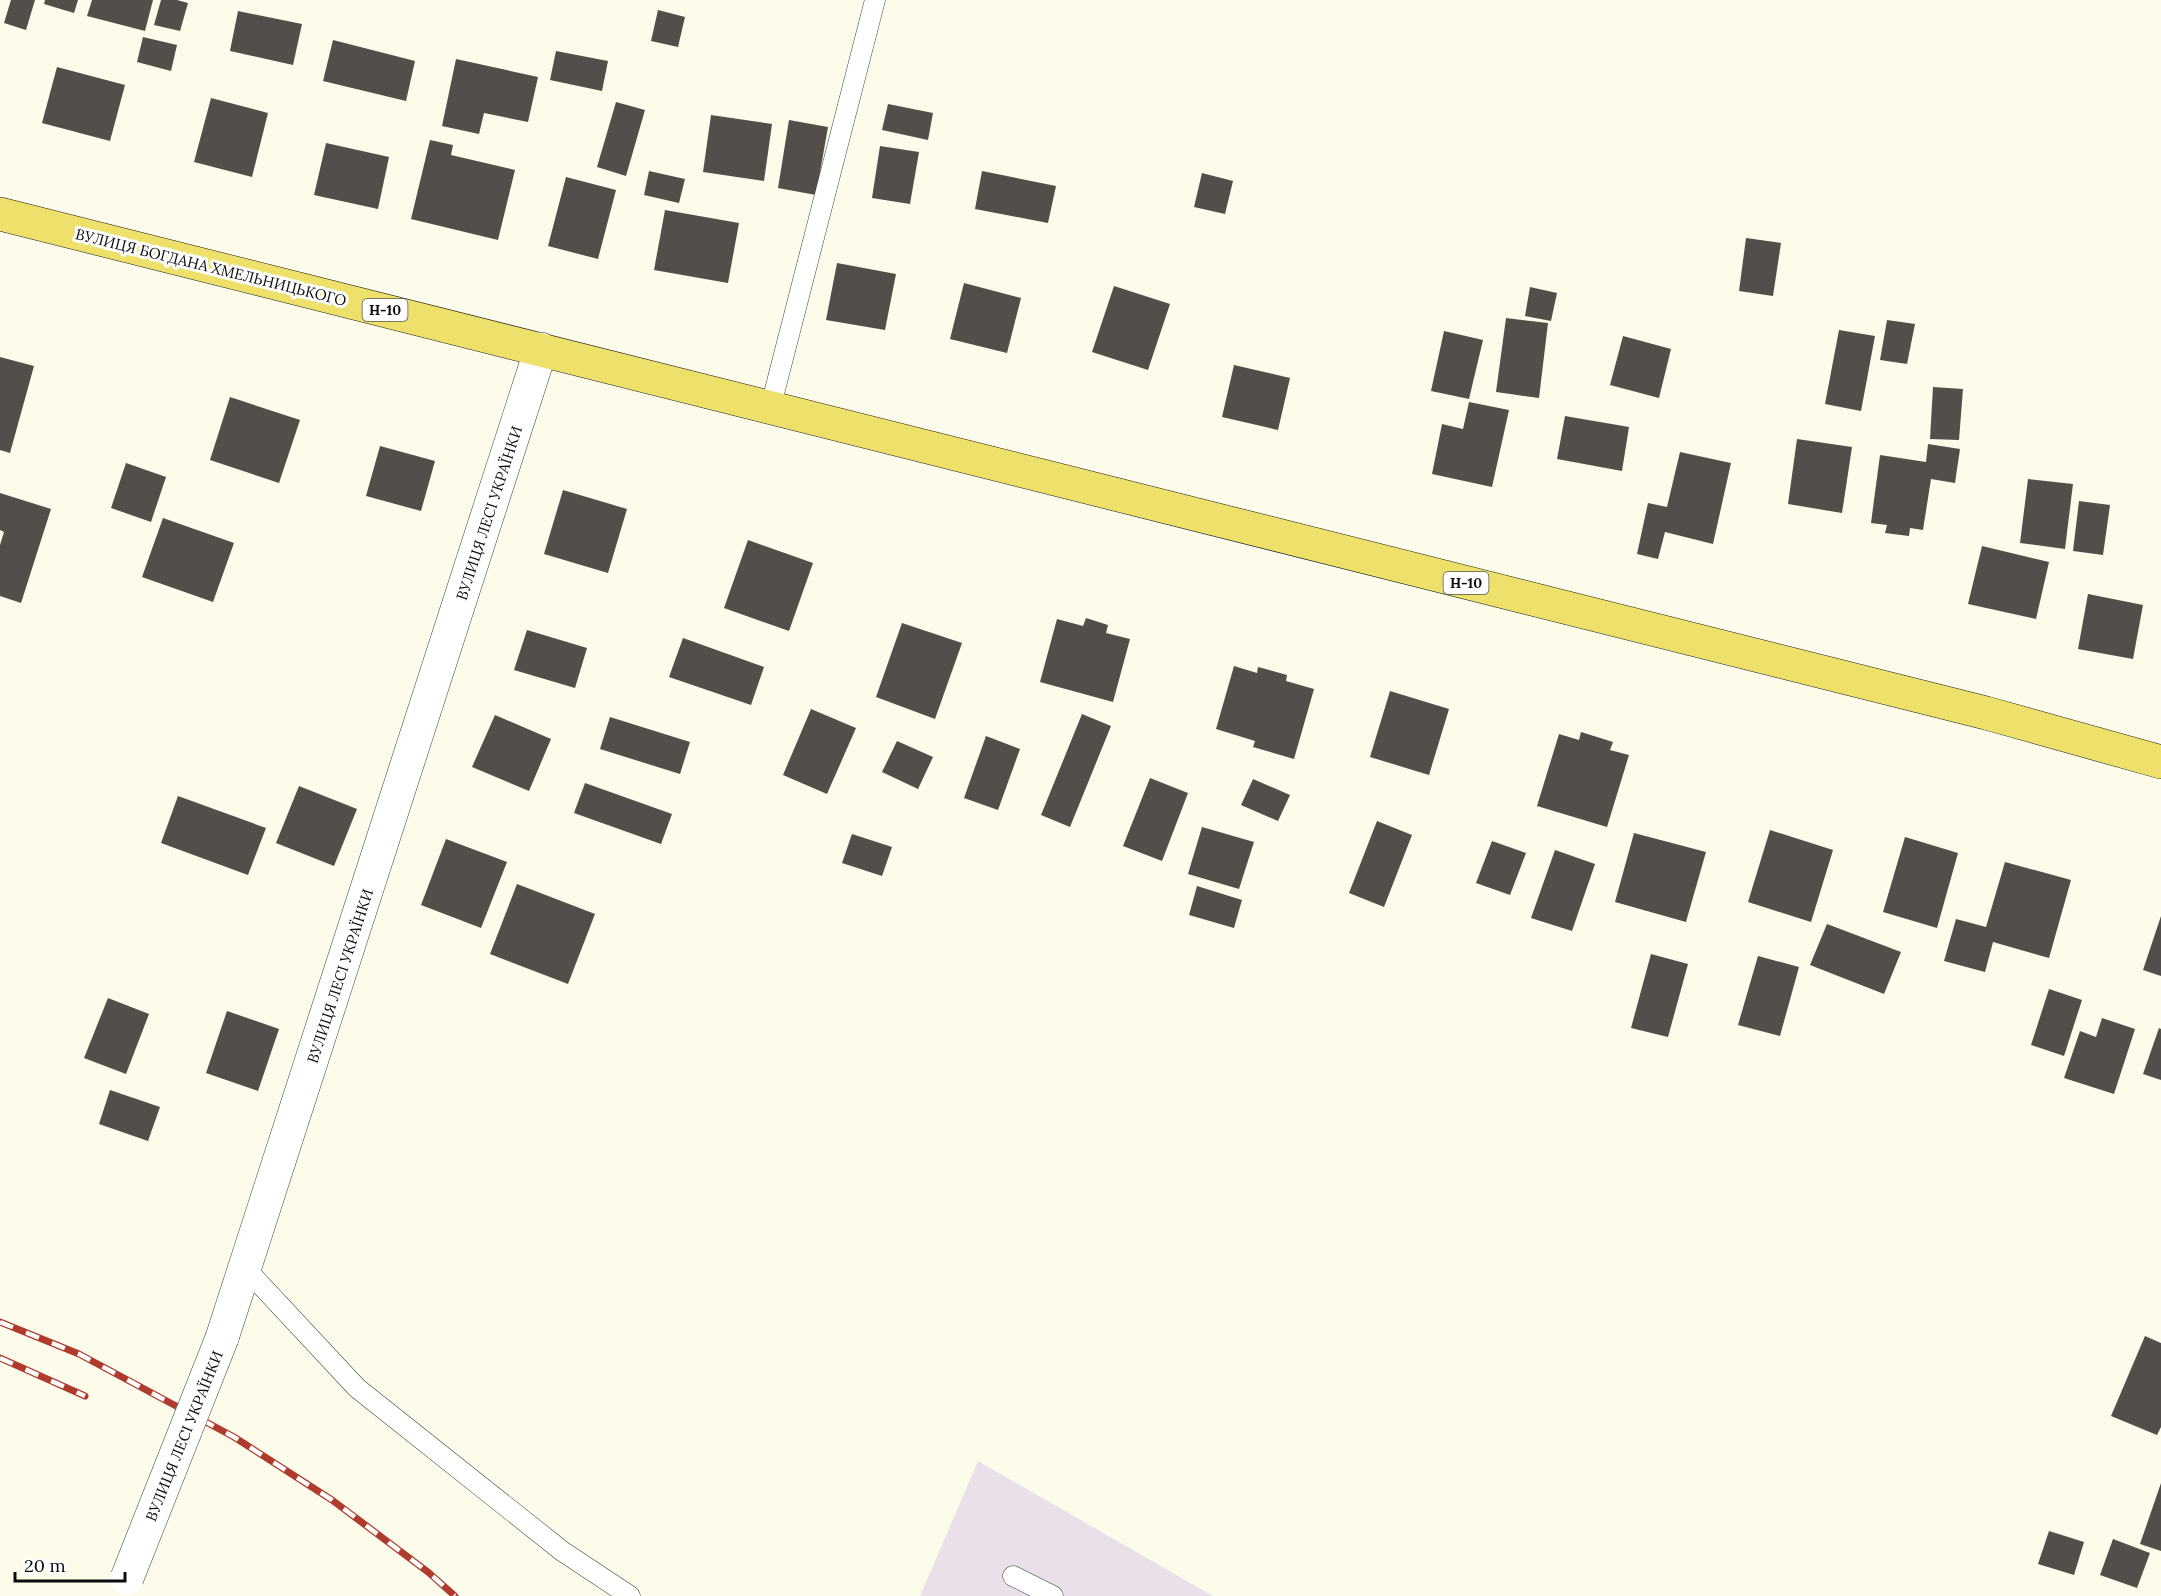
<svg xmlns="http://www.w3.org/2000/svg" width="2161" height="1596" viewBox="0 0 2161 1596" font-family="Lora,serif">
	<rect width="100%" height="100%" fill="#fdfceb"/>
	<path fill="#eae0e9" d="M978 1461 1213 1596H920Z"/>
	<g fill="#534e49">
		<path d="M11 0H35L26 30 4 23Z"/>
		<path d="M45 0H78L74 13 44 4Z"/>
		<path d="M92 0H153L145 31 87 16Z"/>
		<path d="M161 0H177L188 3 180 31 154 25Z"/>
		<path d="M658 10 685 17 678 47 651 41Z"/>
		<path d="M238 11 302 24 293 65 230 51Z"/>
		<path d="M143 37 177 45 171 71 137 62Z"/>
		<path d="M333 40 415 61 406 101 323 81Z"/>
		<path d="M556 51 608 61 602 91 550 80Z"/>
		<path d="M456 59 538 77 528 122 484 113 479 134 442 126Z"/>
		<path d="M57 67 125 85 110 141 42 123Z"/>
		<path d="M211 98 268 113 252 177 194 162Z"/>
		<path d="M616 102 645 110 626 176 597 167Z"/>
		<path d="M888 104 933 113 928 140 882 130Z"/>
		<path d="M711 115 772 124 764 181 703 172Z"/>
		<path d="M789 120 828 127 816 195 778 188Z"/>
		<path d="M430 140 453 145 451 155 515 170 498 240 411 219Z"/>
		<path d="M326 143 389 157 378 209 314 195Z"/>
		<path d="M880 146 919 152 910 204 872 198Z"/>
		<path d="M649 171 685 179 679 203 644 195Z"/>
		<path d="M982 171 1056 186 1048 223 975 209Z"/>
		<path d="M1202 173 1233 181 1225 214 1194 207Z"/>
		<path d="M566 177 616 190 598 259 548 246Z"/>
		<path d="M665 210 739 223 728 283 654 270Z"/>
		<path d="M1746 238 1781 243 1773 296 1739 291Z"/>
		<path d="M837 263 896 274 885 330 826 320Z"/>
		<path d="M964 283 1021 298 1007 353 950 339Z"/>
		<path d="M1114 286 1170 304 1148 370 1092 352Z"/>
		<path d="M1530 287 1557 293 1551 321 1525 316Z"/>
		<path d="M1506 318 1548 323 1539 398 1496 392Z"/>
		<path d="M1887 320 1915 324 1907 364 1880 360Z"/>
		<path d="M1839 330 1875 336 1861 411 1825 404Z"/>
		<path d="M1444 331 1483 340 1469 399 1431 391Z"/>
		<path d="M1623 336 1671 349 1659 398 1610 385Z"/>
		<path d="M0 357 34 366 10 453 0 450Z"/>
		<path d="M1234 365 1290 378 1278 430 1222 417Z"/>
		<path d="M1933 387 1963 389 1959 440 1930 439Z"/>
		<path d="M230 397 300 420 279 483 210 460Z"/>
		<path d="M1469 402 1509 410 1492 487 1432 474 1442 424 1463 429Z"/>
		<path d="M1565 416 1629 427 1622 471 1557 459Z"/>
		<path d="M1797 439 1852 447 1842 513 1788 504Z"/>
		<path d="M1928 444 1960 449 1955 483 1931 479 1923 530 1910 528 1909 536 1885 533 1887 525 1871 523 1880 455 1926 462Z"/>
		<path d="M380 446 435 461 421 511 366 496Z"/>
		<path d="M1680 452 1731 463 1713 544 1665 532 1658 559 1637 554 1648 503 1667 507Z"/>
		<path d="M126 463 166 477 151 522 111 508Z"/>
		<path d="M2028 479 2073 484 2065 549 2020 543Z"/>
		<path d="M563 490 627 509 608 573 544 554Z"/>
		<path d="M0 493 51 509 21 603 0 596V545L4 532 0 530Z"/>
		<path d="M2079 501 2110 505 2103 555 2073 551Z"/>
		<path d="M163 518 234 543 213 602 142 577Z"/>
		<path d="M748 540 813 563 789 631 724 608Z"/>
		<path d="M1982 546 2049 562 2036 619 1968 604Z"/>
		<path d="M2088 594 2143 605 2133 659 2078 649Z"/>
		<path d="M1086 618 1108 625 1106 633 1130 639 1113 702 1040 682 1057 619 1083 626Z"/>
		<path d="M902 623 962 643 935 719 876 697Z"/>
		<path d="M527 630 587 648 575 688 514 670Z"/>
		<path d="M683 638 764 667 751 705 669 677Z"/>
		<path d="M1234 666 1257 673 1258 667 1287 675 1286 681 1314 689 1294 759 1253 747 1255 741 1216 729Z"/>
		<path d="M1390 691 1449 709 1429 775 1370 757Z"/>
		<path d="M811 709 856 728 827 794 783 775Z"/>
		<path d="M1082 714 1111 726 1070 827 1041 815Z"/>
		<path d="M495 715 551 739 529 791 472 767Z"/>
		<path d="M610 717 690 742 680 774 600 749Z"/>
		<path d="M1581 732 1613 742 1610 750 1629 755 1607 827 1537 806 1559 734 1579 740Z"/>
		<path d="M986 736 1020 749 998 810 964 798Z"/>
		<path d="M897 741 933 757 918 789 882 772Z"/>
		<path d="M1150 778 1188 793 1162 861 1123 846Z"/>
		<path d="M1253 779 1290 795 1278 821 1241 805Z"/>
		<path d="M585 783 672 814 661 844 574 813Z"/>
		<path d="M299 786 357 809 334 866 276 843Z"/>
		<path d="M178 796 266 828 248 875 161 843Z"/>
		<path d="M1377 821 1412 835 1384 907 1349 893Z"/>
		<path d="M1202 827 1254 842 1239 889 1188 874Z"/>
		<path d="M1770 830 1833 850 1811 922 1748 902Z"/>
		<path d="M1634 833 1706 852 1686 922 1615 902Z"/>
		<path d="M852 834 892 847 882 876 842 863Z"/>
		<path d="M1905 837 1958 853 1937 928 1883 912Z"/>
		<path d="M446 839 507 862 481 928 421 905Z"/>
		<path d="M1492 841 1526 853 1510 895 1476 883Z"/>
		<path d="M1555 850 1595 864 1572 931 1531 918Z"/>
		<path d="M2005 862 2071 880 2049 958 1993 942 1985 972 1944 961 1956 919 1986 927Z"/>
		<path d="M517 884 595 914 568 984 490 954Z"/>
		<path d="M1197 886 1242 900 1234 928 1189 915Z"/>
		<path d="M2161 916V976L2143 970Z"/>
		<path d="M1827 924 1901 952 1884 994 1810 965Z"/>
		<path d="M1651 954 1688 964 1668 1037 1631 1028Z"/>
		<path d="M1758 956 1799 967 1780 1036 1738 1025Z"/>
		<path d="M2049 989 2082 1000 2064 1056 2031 1045Z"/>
		<path d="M108 998 149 1014 126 1074 84 1058Z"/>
		<path d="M227 1011 279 1029 258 1091 206 1073Z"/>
		<path d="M2102 1018 2135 1029 2114 1094 2064 1078 2080 1031 2096 1037Z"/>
		<path d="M2159 1028 2161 1029V1080L2143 1074Z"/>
		<path d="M110 1090 160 1107 148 1141 99 1124Z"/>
		<path d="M2145 1336 2161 1343V1427L2157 1435 2111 1416Z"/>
		<path d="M2161 1483V1551L2140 1544Z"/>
		<path d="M2049 1531 2084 1542 2074 1575 2038 1564Z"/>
		<path d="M2113 1539 2150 1553 2137 1588 2100 1575Z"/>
	</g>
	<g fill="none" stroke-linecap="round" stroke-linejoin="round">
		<g stroke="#3e3e3e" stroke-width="21">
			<g id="service">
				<path d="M770 409 875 0"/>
				<path d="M246 1269 357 1388 562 1551 630 1596"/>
				<path d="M1013 1576 1053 1596"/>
			</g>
		</g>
		<g stroke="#3e3e3e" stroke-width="34">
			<path id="tertiary" d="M222 1338 541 349"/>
		</g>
		<g stroke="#1c1c1c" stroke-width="34">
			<path id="primary" d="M0 214 1986 713 2161 762"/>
		</g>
		<use href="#service" stroke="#fff" stroke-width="20"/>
		<use href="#tertiary" stroke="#fff" stroke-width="33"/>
		<use href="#primary" stroke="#ede06b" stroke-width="33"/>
		<g stroke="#af3b2f" stroke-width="7">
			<g id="rail">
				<path d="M0 1322 79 1354 234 1437 332 1500 428 1572 455 1596"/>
				<path d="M0 1358 85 1396"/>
			</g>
		</g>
		<use href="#rail" stroke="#fff" stroke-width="4.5" stroke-dasharray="14" stroke-linecap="butt"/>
		<g stroke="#3e3e3e" stroke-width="34" stroke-linecap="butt">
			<path id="tertiary-bridge" d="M127 1578 222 1338"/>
		</g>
		<use href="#tertiary-bridge" stroke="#fff" stroke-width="33"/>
	</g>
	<g text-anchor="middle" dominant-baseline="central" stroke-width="6" stroke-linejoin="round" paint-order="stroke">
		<g fill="#fff" stroke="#545454" stroke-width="1.5">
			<rect x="362.5" y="299" width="45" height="22" rx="4.5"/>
			<rect x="1443.5" y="572" width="45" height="22" rx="4.5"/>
		</g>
		<g font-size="14" font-weight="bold" fill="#0b0b0b">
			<text x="385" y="310">Н-10</text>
			<text x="1466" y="583">Н-10</text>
		</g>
		<g font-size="15" fill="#0b0b0b" stroke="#fff">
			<text transform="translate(211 267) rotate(14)">ВУЛИЦЯ БОГДАНА ХМЕЛЬНИЦЬКОГО</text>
			<text transform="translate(489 513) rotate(-72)">ВУЛИЦЯ ЛЕСІ УКРАЇНКИ</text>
			<text transform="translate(340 976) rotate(-72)">ВУЛИЦЯ ЛЕСІ УКРАЇНКИ</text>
			<text transform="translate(184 1436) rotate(-68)">ВУЛИЦЯ ЛЕСІ УКРАЇНКИ</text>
		</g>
	</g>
	<path d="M15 1572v9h110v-9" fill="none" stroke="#0b0b0b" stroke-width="3"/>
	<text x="24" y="1572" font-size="18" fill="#0b0b0b" stroke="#ffffff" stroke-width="4.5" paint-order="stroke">20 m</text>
</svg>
